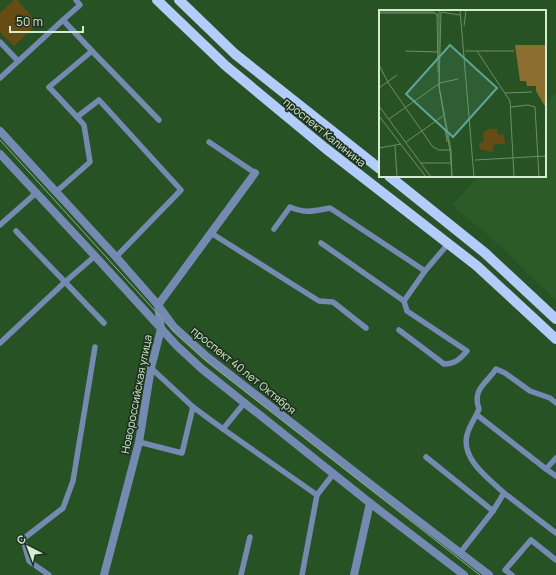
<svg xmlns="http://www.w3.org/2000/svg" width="556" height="575" viewBox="0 0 556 575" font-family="Manrope,sans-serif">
	<rect width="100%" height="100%" fill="#275224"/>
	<path fill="#2b5c28" d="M556 93V301L494 240 452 205 479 176H545V105Z"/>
	<path fill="#664c13" d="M14 0H17L38 23 14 46 0 32V13Z"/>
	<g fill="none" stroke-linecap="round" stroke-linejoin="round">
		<g stroke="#748ab2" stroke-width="5.5">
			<path d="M63 20 80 5 76 0"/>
			<path d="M0 42 18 61"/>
			<path d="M0 78 63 20 92 51 159 120"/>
			<path d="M77 117 49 87 92 51"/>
			<path d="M209 142 255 173"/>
			<path d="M57 191 90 162 84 125 77 117 99 100 181 190 116 257"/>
			<path d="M0 225 36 193"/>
			<path d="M274 229 290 207C306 214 314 211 330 208L425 271"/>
			<path d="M211 233 319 301 333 302 366 328"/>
			<path d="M321 243 404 301 407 311 467 351C460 359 455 364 444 364L399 330"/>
			<path d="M95 256 65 282 104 323"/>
			<path d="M404 301 425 271 448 244"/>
			<path d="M0 343 65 282 16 231"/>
			<path d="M151 368 193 407 223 429 245 402"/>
			<path d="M477 415 546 469 556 458"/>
			<path d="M223 429 317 495 334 473"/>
			<path d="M139 442 182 453 193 407"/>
			<path d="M426 457 493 511"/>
			<path d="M546 469 556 476"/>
			<path d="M504 493 556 533"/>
			<path d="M460 553 493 511 504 493C488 478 461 459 467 435 469 426 476 417 479 409 472 389 486 384 496 369L505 373 530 391 550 398 556 403"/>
			<path d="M49 575 29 561 23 539 63 508 73 481 95 347"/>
			<path d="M241 575 250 537"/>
			<path d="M302 575 317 495"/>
			<path d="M512 575 505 570 531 540 556 560"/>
		</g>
		<path stroke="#748ab2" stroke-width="8" d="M104 575 139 442 151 368 161 329 158 305 255 173"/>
		<g stroke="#748ab2" stroke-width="8">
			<path d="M0 131 116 257 158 305 174 327 206 356 374 487 489 575"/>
			<path d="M0 154 95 256 177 346 202 369 370 503 464 575"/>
			<path d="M354 575 370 503"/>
		</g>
		<g stroke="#b2ccfd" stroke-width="10">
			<path d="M157 0 226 66 325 148 477 266 556 339"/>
			<path d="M179 0 235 54 380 169"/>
			<path d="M389 176 485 253 556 319"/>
		</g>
		<path stroke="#91b08e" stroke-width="1" d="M0 140 176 334 206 361 480 575"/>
	</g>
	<g text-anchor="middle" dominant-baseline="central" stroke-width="3.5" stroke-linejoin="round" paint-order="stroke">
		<g font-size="11" fill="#d4ecd1" stroke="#1f321e">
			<text transform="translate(325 132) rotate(39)">проспект Калинина</text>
			<text transform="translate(244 370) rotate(39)">проспект 40 лет Октября</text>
			<text transform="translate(136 394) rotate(-79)">Новороссийская улица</text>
		</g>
	</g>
	<g transform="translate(379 10)">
		<rect width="167" height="167" fill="#275224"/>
		<path d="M109 119H118V124L125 125 126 134H115L113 142 101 139 100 134 105 131 104 123Z" fill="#664c13"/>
		<path d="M136 35H167V98L157 81V76H148L147 71H141Z" fill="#8c6e31"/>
		<path fill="none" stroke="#6c9069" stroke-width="1" d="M60 0V77L71 141 73 167M81 0 95 167M0 2H55L60 7M62 2 60 76 72 140 73 167M62 2 81 5M0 3H56M58 3 59 62M85 16 87 0M26 41 59 42M86 41H135M98 41 131 91 135 167M0 55 10 74 54 137 60 140H72M0 78 18 65M126 83 153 82M0 96 52 167M132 97 149 95 156 97 160 167M0 106 47 167M10 109 61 73 79 69M66 119 68 132M27 132 64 106M16 136 18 167M0 138 22 134M96 150 167 146M42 153H71"/>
		<path fill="#5ea596" fill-opacity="0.15" stroke="#5ea596" stroke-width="2" d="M71 35 118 78 74 127 27 84Z"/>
		<rect width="167" height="167" fill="none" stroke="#d4ecd1" stroke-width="2"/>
	</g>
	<g transform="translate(28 547) rotate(318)" stroke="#1f321e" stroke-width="3" paint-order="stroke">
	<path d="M0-3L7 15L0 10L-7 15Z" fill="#d4ecd1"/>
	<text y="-6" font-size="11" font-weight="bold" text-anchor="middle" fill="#d4ecd1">С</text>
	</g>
	<path d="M10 26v6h73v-6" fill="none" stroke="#d4ecd1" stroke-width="2"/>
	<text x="16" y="26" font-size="12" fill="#d4ecd1" stroke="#1f321e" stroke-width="3" paint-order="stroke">50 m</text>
</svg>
